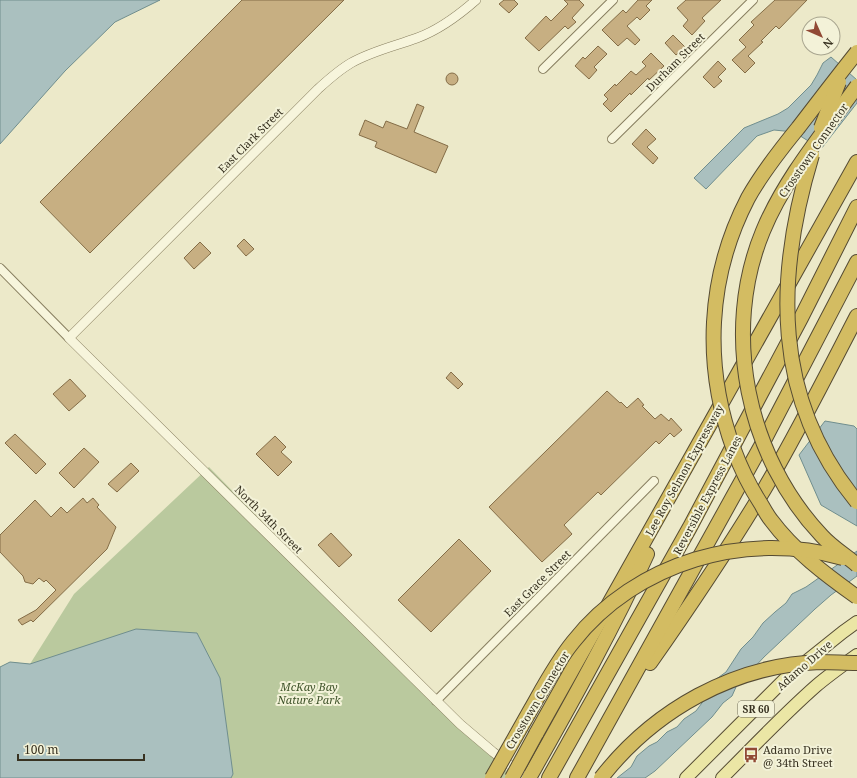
<svg xmlns="http://www.w3.org/2000/svg" width="857" height="778" viewBox="0 0 857 778" font-family="'Noto Serif',serif">
	<rect width="100%" height="100%" fill="#ece9c9"/>
	<path fill="#bac99e" d="M209 467 514 778H0V667L10 662 30 664 74 594Z"/>
	<g fill="#aac0bf" stroke="#708e8e">
		<path d="M0 0H160L115 22 65 71 0 144Z"/>
		<path d="M831 57 857 80V103L821 149 794 132 774 130 757 136 706 189 694 178 744 128 778 114 788 108 811 85 817 75 823 63Z"/>
		<path d="M825 421 854 426 857 429V526L821 505 799 455Z"/>
		<path d="M857 551V576L831 595 815 609 764 657 736 687 732 696 723 703 712 717 655 771 645 778H617L631 767 637 756 649 746 657 742 667 732 677 727 684 719 696 711 710 692 715 680 726 672 741 649 753 637 763 623 775 612 786 603 792 594 806 587Z"/>
		<path d="M136 629 197 633 220 678 233 774 231 778H0V667L10 662 30 664Z"/>
	</g>
	<g fill="#c7af82" stroke="#846d47">
		<path d="M242 0H344L90 253 40 202Z"/>
		<path d="M504 0H514L518 4 509 13 499 4Z"/>
		<path d="M564 0H579L584 5 572 18 576 22 568 29 565 26 539 51 525 38 546 16 551 21 568 4Z"/>
		<path d="M638 0H652L646 6 650 10 640 20 637 17 627 26 640 40 635 45 627 38 618 46 602 30 623 10 626 13Z"/>
		<path d="M686 0H721L702 18 705 21 692 35 683 26 688 20 677 8Z"/>
		<path d="M775 0H807L779 29 776 26 761 41 763 42 748 56 755 63 745 73 732 60 746 47 739 40 754 25 751 22Z"/>
		<path d="M673 35 685 47 676 55 665 43Z"/>
		<path d="M598 46 607 54 594 67 597 70 589 79 575 66 583 57 585 59Z"/>
		<path d="M651 53 664 66 649 80 648 78 631 95 630 93 611 112 603 104 608 99 604 95 615 84 616 86 631 71 636 75 646 66 642 62Z"/>
		<path d="M718 61 726 69 718 77 722 81 714 88 703 77Z"/>
		<circle cx="452" cy="79" r="6"/>
		<path d="M417 104 424 107 414 132 448 146 436 173 375 147 377 142 359 135 365 120 383 128 386 121 407 129Z"/>
		<path d="M646 129 656 139 647 147 658 158 653 164 632 144Z"/>
		<path d="M244 239 254 249 246 256 237 246Z"/>
		<path d="M200 242 211 253 194 269 184 258Z"/>
		<path d="M451 372 463 384 458 389 446 378Z"/>
		<path d="M70 379 86 396 69 411 53 394Z"/>
		<path d="M607 391 620 403 621 402 627 408 638 398 644 405 642 406 655 419 661 414 669 421 671 418 682 430 674 437 670 433 659 444 656 441 601 495 598 492 564 525 572 534 542 562 489 507Z"/>
		<path d="M15 434 46 464 36 474 5 443Z"/>
		<path d="M275 436 286 447 281 452 292 462 278 476 256 454Z"/>
		<path d="M84 448 99 462 74 488 59 473Z"/>
		<path d="M131 463 139 471 117 492 108 484Z"/>
		<path d="M83 498 87 503 93 498 99 505 97 507 116 527 107 549 33 622 31 620 22 625 18 620 36 610 56 590 46 580 44 582 39 578 33 584 25 582 23 576 0 552V535L35 500 51 517 61 507 67 513Z"/>
		<path d="M331 533 352 555 339 567 318 545Z"/>
		<path d="M459 539 491 571 431 632 398 600Z"/>
	</g>
	<g fill="none" stroke-linecap="round" stroke-linejoin="round">
		<g stroke="#877e5f" stroke-width="10">
			<g id="minor">
				<path d="M543 69 613 0"/>
				<path d="M612 139 753 0"/>
				<path d="M0 268 69 338"/>
				<path d="M436 701 654 481"/>
			</g>
		</g>
		<g stroke="#877e5f" stroke-width="10">
			<path id="tertiary" d="M476 0C459 15 439 30 417 38 395 46 372 51 351 63 339 70 329 79 318 89L69 338 460 724 493 752 527 778"/>
		</g>
		<g stroke="#554b33" stroke-width="14">
			<g id="primary">
				<path d="M686 778 788 676 843 632 857 622"/>
				<path d="M722 778C753 747 783 715 816 686 829 675 843 665 857 655"/>
			</g>
		</g>
		<g stroke="#554b33" stroke-width="16">
			<g id="motorway">
				<path d="M650 663C690 606 729 548 765 488 798 432 827 374 857 316"/>
				<path d="M536 734 857 162"/>
				<path d="M529 778C570 705 612 631 647 554"/>
				<path d="M549 778 690 527 801 318 857 207"/>
				<path d="M577 778 760 448 857 262"/>
			</g>
		</g>
		<use href="#minor" stroke="#f7f5dc" stroke-width="8"/>
		<use href="#tertiary" stroke="#f7f5dc" stroke-width="9"/>
		<use href="#primary" stroke="#ebe6a5" stroke-width="12"/>
		<use href="#motorway" stroke="#d3bc62" stroke-width="14"/>
		<g stroke="#554b33" stroke-width="16" stroke-linecap="butt">
			<g id="motorway-bridge">
				<path d="M857 52C837 77 818 102 798 128 780 150 762 173 748 198 707 277 703 366 734 450 741 469 750 487 761 504 764 509 767 515 771 520 794 551 826 575 857 597"/>
				<path d="M857 86C824 132 785 178 763 231 721 332 747 457 822 536 832 547 845 555 857 565"/>
				<path d="M821 128 839 82"/>
				<path d="M812 155C775 277 772 399 857 502"/>
				<path d="M492 778C505 755 518 732 531 709 544 686 556 663 573 642 636 562 746 530 843 558"/>
				<path d="M512 778 536 734"/>
				<path d="M601 778C654 710 734 665 820 662 833 662 845 663 857 663"/>
			</g>
		</g>
		<use href="#motorway-bridge" stroke="#d3bc62" stroke-width="14"/>
	</g>
	<defs>
		<g id="bus-bare" transform="scale(1.2)"><path d="M-5-6H5V4H4V6H2V4H-2V6H-4V4H-5ZM-3.5-4V0h7V-4ZM-3.5 1.2v1.5H-2V1.2ZM2 1.2v1.5H3.5V1.2Z" fill="#914934" stroke="#f3f2d8" stroke-width="2.5" paint-order="stroke"/></g>
	</defs>
	<g fill-rule="evenodd">
		<use href="#bus-bare" x="751" y="755"/>
	</g>
	<g text-anchor="middle" dominant-baseline="central" stroke-width="4" stroke-linejoin="round" paint-order="stroke">
		<rect fill="#f3f2d8" stroke="#706c58" stroke-width="1" x="738" y="701" width="36" height="16" rx="3"/>
		<g font-size="10" font-weight="bold" fill="#383221">
			<text x="756" y="709">SR 60</text>
		</g>
		<g font-size="11" fill="#383221" stroke="#f3f2d8">
			<text transform="translate(675 62) rotate(-45)">Durham Street</text>
			<text transform="translate(250 140) rotate(-45)">East Clark Street</text>
			<text transform="translate(813 150) rotate(-55)">Crosstown Connector</text>
			<text transform="translate(684 470) rotate(-61)">Lee Roy Selmon Expressway</text>
			<text transform="translate(707 495) rotate(-62)">Reversible Express Lanes</text>
			<text transform="translate(269 519) rotate(45)">North 34th Street</text>
			<text transform="translate(537 583) rotate(-45)">East Grace Street</text>
			<text transform="translate(804 665) rotate(-41)">Adamo Drive</text>
			<text transform="translate(537 700) rotate(-59)">Crosstown Connector</text>
		</g>
		<g font-size="11" font-style="italic" fill="#3f532a" stroke="#f3f2d8">
			<text x="309" y="686">McKay Bay<tspan x="309" dy="13">Nature Park</tspan></text>
		</g>
		<g font-size="11" fill="#383221" stroke="#f3f2d8" text-anchor="start">
			<text x="763" y="749">Adamo Drive<tspan x="763" dy="13">@ 34th Street</tspan></text>
		</g>
	</g>
	<g transform="translate(821 36) rotate(135)"><circle r="19" fill="#f3f2d8" stroke="#a8a58f"/>
	<path d="M0-3L7 15L0 10L-7 15Z" fill="#914934"/>
	<text y="-6" font-size="11" font-weight="bold" text-anchor="middle" fill="#383221">N</text>
	</g>
	<path d="M18 754v6h126v-6" fill="none" stroke="#383221" stroke-width="2"/>
	<text x="24" y="754" font-size="12" fill="#383221" stroke="#f3f2d8" stroke-width="3" paint-order="stroke">100 m</text>
</svg>
